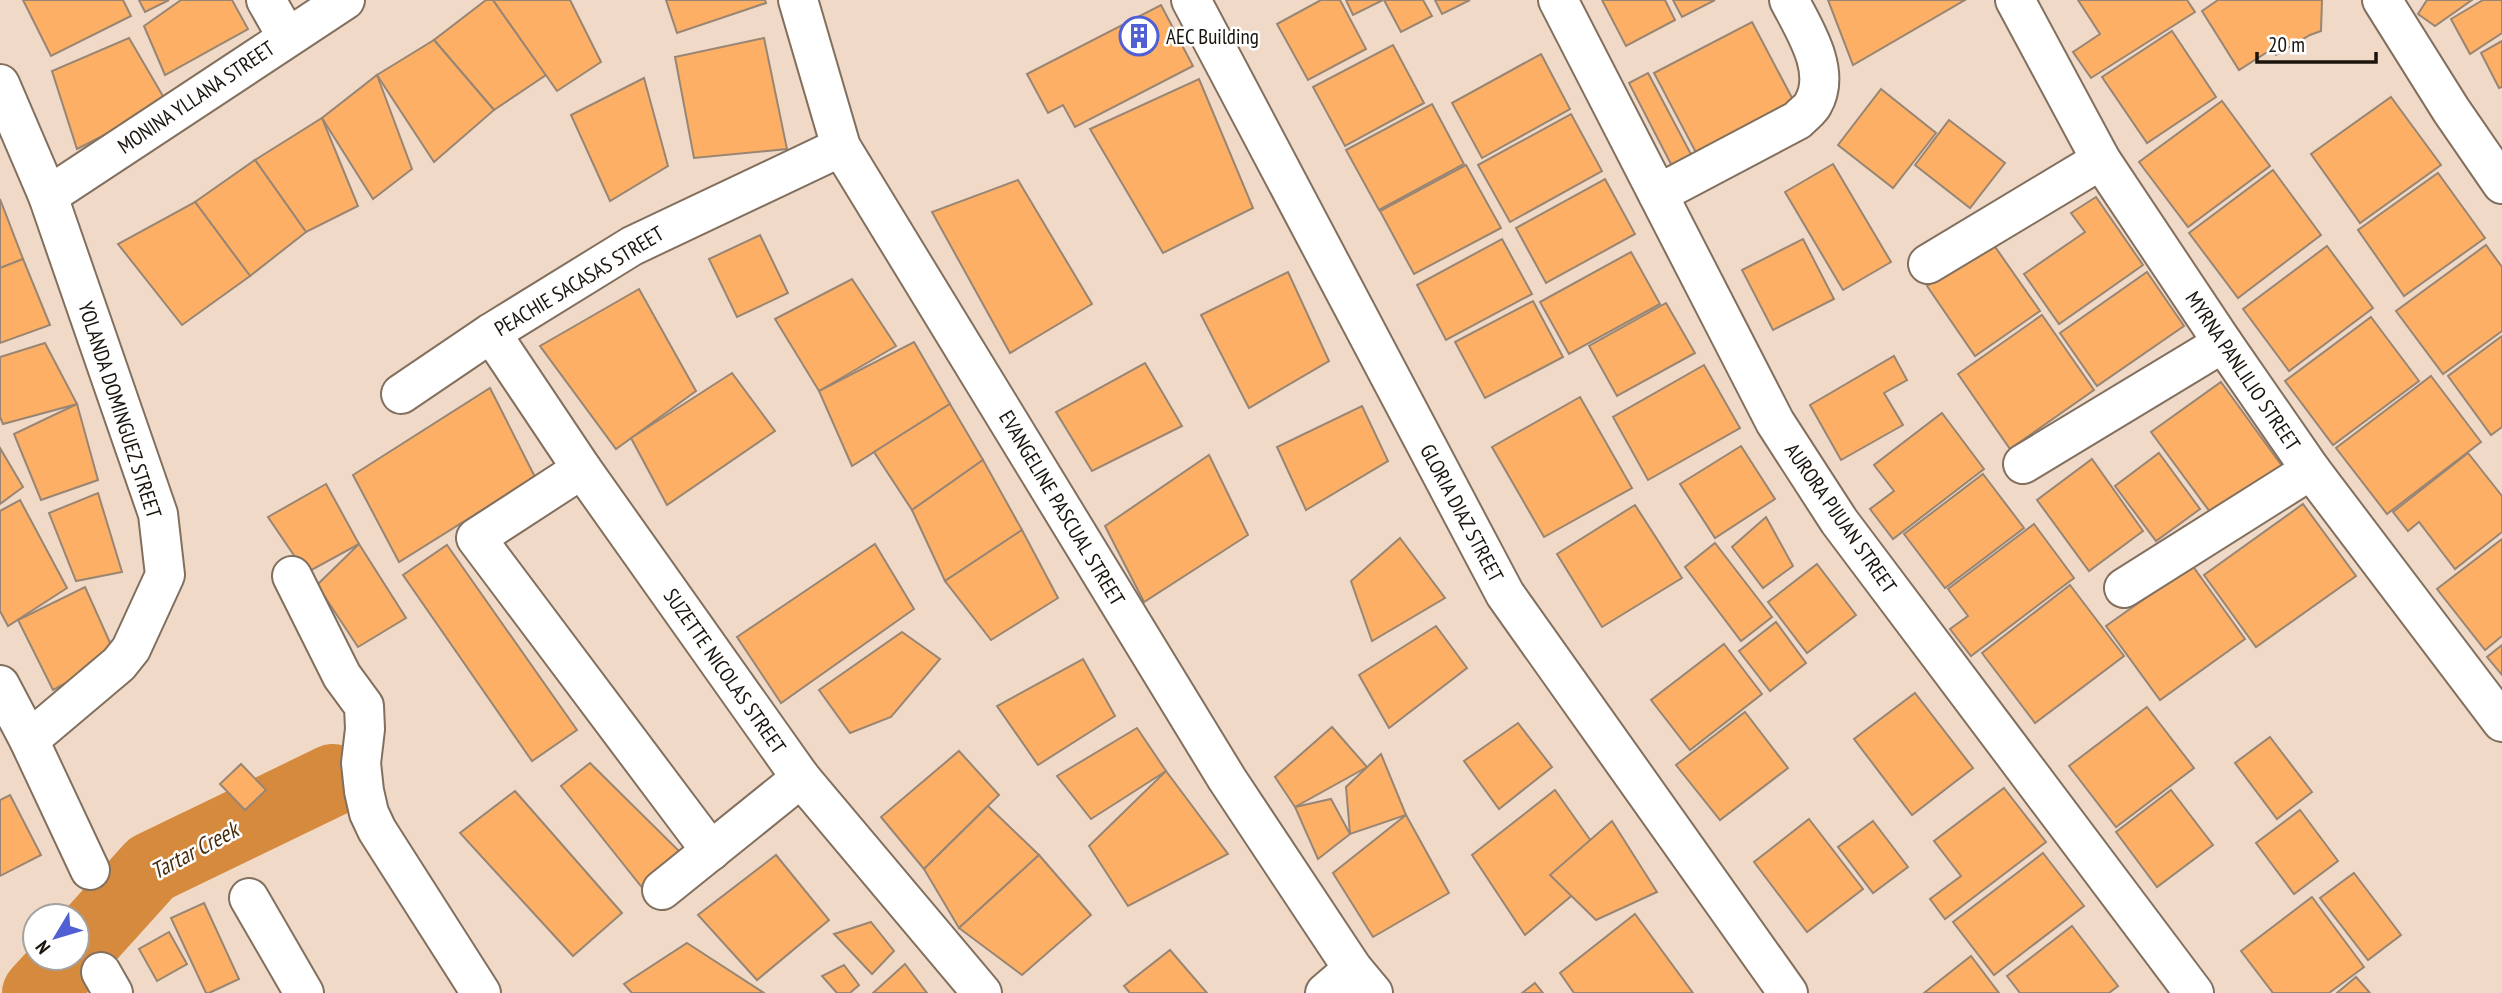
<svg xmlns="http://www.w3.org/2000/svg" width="2502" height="993" font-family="'PT Sans Narrow',sans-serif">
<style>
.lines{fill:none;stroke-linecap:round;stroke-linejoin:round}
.river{stroke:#d58a3e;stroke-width:72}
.building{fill:#fdb065;stroke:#998573;stroke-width:2}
.street-casing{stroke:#826f5e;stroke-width:42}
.secondary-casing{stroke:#826f5e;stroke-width:42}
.street{stroke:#fff;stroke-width:38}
.secondary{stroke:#fff;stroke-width:38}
.labels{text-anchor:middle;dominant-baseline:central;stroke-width:5;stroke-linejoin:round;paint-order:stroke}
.poi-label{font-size:21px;fill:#1b140d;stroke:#fff;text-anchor:start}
.street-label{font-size:21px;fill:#1b140d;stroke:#fff}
.water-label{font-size:23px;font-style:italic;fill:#4b2d0d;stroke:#fff}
</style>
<rect width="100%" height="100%" fill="#f0dac7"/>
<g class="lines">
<g class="river">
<polyline points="77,950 151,868 333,780"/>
<polyline points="38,993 70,958"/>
</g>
</g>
<g class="building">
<polygon points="23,0 123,0 131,16 51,56"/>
<polygon points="139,0 169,0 145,12"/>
<polygon points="181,0 232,0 248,29 165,75 144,26"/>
<polygon points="486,0 493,0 546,75 494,110 434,40"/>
<polygon points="493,0 570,0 601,62 557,91"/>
<polygon points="666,0 765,0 766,3 677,33"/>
<polygon points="1321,0 1340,0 1366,49 1308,80 1277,24"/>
<polygon points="1346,0 1383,0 1353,15"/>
<polygon points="1384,0 1423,0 1432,16 1401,32"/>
<polygon points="1435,0 1470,0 1442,14"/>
<polygon points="1602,0 1665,0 1675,20 1626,46"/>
<polygon points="1673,0 1715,0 1682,17"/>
<polygon points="1828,0 1965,0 1853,65"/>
<polygon points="2078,0 2187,0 2195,12 2091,78 2073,52 2100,34"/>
<polygon points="2218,0 2322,0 2321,31 2310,35 2276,55 2272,49 2239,70 2202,11"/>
<polygon points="2427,0 2472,0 2435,26 2418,14"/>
<polygon points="2483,0 2502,0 2502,33 2470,54 2451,19"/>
<polygon points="1161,5 1193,66 1075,127 1063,105 1048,113 1027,74"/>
<polygon points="1752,22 1799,111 1701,162 1654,73"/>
<polygon points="2172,31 2216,97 2147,143 2102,77"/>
<polygon points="129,38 167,103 77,149 52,71"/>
<polygon points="764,38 787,149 694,158 675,57"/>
<polygon points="434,40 494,110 434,162 377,75"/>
<polygon points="2502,41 2502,87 2499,88 2481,53"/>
<polygon points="1393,45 1424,103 1345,146 1313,87"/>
<polygon points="1541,54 1570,109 1482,158 1452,103"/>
<polygon points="1648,73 1693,158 1673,168 1629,83"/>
<polygon points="377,75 412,169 373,199 322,118"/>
<polygon points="644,78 668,166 610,201 571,115"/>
<polygon points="1199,79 1253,208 1163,253 1090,129"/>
<polygon points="1881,89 1936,133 1893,188 1838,145"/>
<polygon points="2391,97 2441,165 2360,223 2311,154"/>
<polygon points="2222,101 2270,166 2188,227 2139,162"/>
<polygon points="1432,104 1464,164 1379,210 1346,150"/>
<polygon points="1571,114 1602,171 1510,222 1478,165"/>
<polygon points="322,118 358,206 306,232 255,160"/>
<polygon points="1949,120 2005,163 1970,208 1915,165"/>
<polygon points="255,160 306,232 250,276 195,202"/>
<polygon points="1833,164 1891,262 1843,290 1785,192"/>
<polygon points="1466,165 1501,228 1414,274 1380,211"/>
<polygon points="2273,170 2321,235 2238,298 2189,233"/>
<polygon points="2438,173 2485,238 2404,296 2358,230"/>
<polygon points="1605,179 1635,234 1546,283 1516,228"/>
<polygon points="1018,180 1092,304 1010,353 932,212"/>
<polygon points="2096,197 2143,265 2059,324 2024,274 2085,232 2071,213"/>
<polygon points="0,199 23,259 0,268"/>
<polygon points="195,202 250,276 182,325 118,244"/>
<polygon points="760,235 788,293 737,317 709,259"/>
<polygon points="1502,239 1532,294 1446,340 1417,285"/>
<polygon points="1803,239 1834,299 1773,330 1742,270"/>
<polygon points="1991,241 2040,311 1975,356 1927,286"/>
<polygon points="2486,245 2502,267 2502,331 2443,374 2396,311"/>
<polygon points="2327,246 2373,308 2289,371 2243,309"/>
<polygon points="1631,252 1660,304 1569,354 1540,302"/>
<polygon points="23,259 50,325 0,343 0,268"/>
<polygon points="1288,272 1329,361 1249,408 1201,315"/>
<polygon points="2147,272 2184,326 2097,386 2060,333"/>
<polygon points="852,279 896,346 819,391 775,319"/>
<polygon points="639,289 696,391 616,449 540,346"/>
<polygon points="1533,301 1563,357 1485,398 1455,342"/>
<polygon points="1666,303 1695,353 1617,396 1589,346"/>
<polygon points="2042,315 2094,390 2010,449 1958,374"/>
<polygon points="2371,317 2419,381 2333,445 2285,381"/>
<polygon points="2502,336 2502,427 2491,435 2448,376"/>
<polygon points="914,342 950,404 852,466 819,391"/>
<polygon points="45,343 77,404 3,424 0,417 0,357"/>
<polygon points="1894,356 1907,380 1884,393 1903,425 1841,460 1810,405"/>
<polygon points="1145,363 1182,426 1092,471 1056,412"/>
<polygon points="1704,365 1740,428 1648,480 1613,417"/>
<polygon points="732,373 775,431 667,505 631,438"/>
<polygon points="2431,376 2481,442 2387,514 2336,448"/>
<polygon points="2221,382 2282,466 2213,516 2151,432"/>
<polygon points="490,388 535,477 399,562 353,475"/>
<polygon points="1580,397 1632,488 1544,537 1492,447"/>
<polygon points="77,404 98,480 41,500 14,434"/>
<polygon points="950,404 983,460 912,510 874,452"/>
<polygon points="1362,406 1388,461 1306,510 1277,447"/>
<polygon points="1942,413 1984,469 1893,539 1870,509 1894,491 1874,465"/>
<polygon points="1741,446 1775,499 1715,538 1680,484"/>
<polygon points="0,448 23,487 0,504"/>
<polygon points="2159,453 2200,509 2156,541 2115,486"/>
<polygon points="2468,453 2502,496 2502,532 2455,569 2419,522 2408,531 2393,512"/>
<polygon points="1209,455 1248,535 1144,602 1105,526"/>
<polygon points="2092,459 2143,531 2089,571 2037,500"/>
<polygon points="983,460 1022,530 945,581 912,510"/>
<polygon points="1983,474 2024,528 1945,588 1904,534"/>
<polygon points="326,484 359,544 306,573 268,517"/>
<polygon points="98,493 122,572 76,581 49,513"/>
<polygon points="20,500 67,588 8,626 0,611 0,511"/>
<polygon points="2303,504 2356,576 2256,647 2204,575"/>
<polygon points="1635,505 1682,578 1602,627 1557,554"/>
<polygon points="1766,517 1793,566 1763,588 1732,547"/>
<polygon points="2034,524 2074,578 1971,656 1950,629 1968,616 1948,589"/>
<polygon points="1022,530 1058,598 991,640 945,581"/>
<polygon points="1400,538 1445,598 1372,641 1351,581"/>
<polygon points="2502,539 2502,636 2485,650 2437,589"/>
<polygon points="1715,543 1772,617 1741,641 1685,567"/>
<polygon points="359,544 406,618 358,647 317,585"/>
<polygon points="875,544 914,609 781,703 737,637"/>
<polygon points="447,545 577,730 532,761 403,575"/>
<polygon points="1817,564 1856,615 1807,653 1768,602"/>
<polygon points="2192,565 2245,639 2160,700 2106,626"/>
<polygon points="2070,585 2124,656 2035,723 1982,653"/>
<polygon points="85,587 116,656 53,690 18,620"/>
<polygon points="1776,622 1806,663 1770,691 1739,651"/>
<polygon points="1436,626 1467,668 1389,728 1359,675"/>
<polygon points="902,632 940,659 891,717 850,733 819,690"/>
<polygon points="1724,644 1762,694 1690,750 1651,700"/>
<polygon points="2502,645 2502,675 2487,657"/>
<polygon points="1083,659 1115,716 1038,765 997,706"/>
<polygon points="1915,693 1973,768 1912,815 1854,739"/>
<polygon points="2147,707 2194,768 2116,827 2069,766"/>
<polygon points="1745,712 1788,768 1720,820 1676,765"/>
<polygon points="1518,723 1552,767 1499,809 1464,761"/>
<polygon points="1332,727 1367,767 1295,807 1275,777"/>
<polygon points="1137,728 1166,771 1091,819 1057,776"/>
<polygon points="2270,737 2312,792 2277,819 2235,763"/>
<polygon points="959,751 999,795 924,869 881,817"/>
<polygon points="1381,754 1406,815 1350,834 1346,787"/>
<polygon points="590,763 683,855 648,895 561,786"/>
<polygon points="241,764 266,790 245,810 220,784"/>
<polygon points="1166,771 1228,854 1128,906 1089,846"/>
<polygon points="2004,788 2046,842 1945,919 1930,899 1961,876 1934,841"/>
<polygon points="1555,790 1608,865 1525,935 1472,855"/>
<polygon points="2171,790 2213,845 2157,887 2116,832"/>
<polygon points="515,791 622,913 573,956 460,833"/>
<polygon points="10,795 41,855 0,876 0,800"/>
<polygon points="1331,799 1350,834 1318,859 1295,807"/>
<polygon points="988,806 1039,855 959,928 924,869"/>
<polygon points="2300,810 2338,861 2294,894 2256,843"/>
<polygon points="1406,815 1449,893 1373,937 1333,873"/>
<polygon points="1809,819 1863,889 1807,932 1754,862"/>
<polygon points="1612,821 1657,892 1596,920 1550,875"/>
<polygon points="1873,821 1908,867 1873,893 1838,847"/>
<polygon points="2043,853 2084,906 1994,975 1953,922"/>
<polygon points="776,855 829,920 757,980 698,915"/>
<polygon points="1039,855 1091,915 1022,975 959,928"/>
<polygon points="2354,873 2401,935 2368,960 2320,898"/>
<polygon points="2312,897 2364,967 2329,993 2273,993 2241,951"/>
<polygon points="204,903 239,979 209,993 206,993 171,918"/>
<polygon points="1635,914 1693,993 1574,993 1560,973"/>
<polygon points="871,922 894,951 872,974 834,934"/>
<polygon points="2072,926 2118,986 2109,993 2020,993 2007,976"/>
<polygon points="169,932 187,964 157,981 139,949"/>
<polygon points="687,943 764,993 632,993 624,984"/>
<polygon points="1170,950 1207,993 1130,993 1124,986"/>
<polygon points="1971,956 1999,993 1924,993"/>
<polygon points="905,964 927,993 873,993"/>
<polygon points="844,965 859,985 850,993 837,993 822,976"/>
<polygon points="2356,977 2370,993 2337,993"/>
<polygon points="1535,983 1543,993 1522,993"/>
</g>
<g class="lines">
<defs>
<g id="street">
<polyline points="266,0 287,37"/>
<polyline points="798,0 841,147 1227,779 1353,969 1373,993"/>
<polyline points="1558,0 1775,422 1839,521 2194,993"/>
<polyline points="2015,0 2101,160 2223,343 2311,470 2502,722"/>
<polyline points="2382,0 2451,110 2502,184"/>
<polyline points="0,84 48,196 158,514 165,575 131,649 119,664 29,740"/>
<path d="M 1658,194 L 1798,120 C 1802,115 1810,110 1813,104 C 1832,71 1804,29 1789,0"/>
<polyline points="48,196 345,0"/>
<polyline points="1928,264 2101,160"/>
<polyline points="491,333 582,469 801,778 982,993"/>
<polyline points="401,394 491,333 632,246 841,147"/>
<polyline points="2023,464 2223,343"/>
<polyline points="582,469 476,538 711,851"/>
<polyline points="292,576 342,676 364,706 365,729 361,763 364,791 369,813 377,830 481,993"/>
<polyline points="2124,588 2311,470"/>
<polyline points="0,685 29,740 90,870"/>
<polyline points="662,890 801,778"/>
<polyline points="249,898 304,993"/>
<polyline points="101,972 113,993"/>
<polyline points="1325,993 1353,969"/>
</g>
<polyline id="secondary" points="1191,0 1505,594 1788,993"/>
</defs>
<use href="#street" class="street-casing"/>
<use href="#secondary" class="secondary-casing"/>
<use href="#street" class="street"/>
<use href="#secondary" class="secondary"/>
</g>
<defs>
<symbol id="building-ring" viewBox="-11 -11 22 22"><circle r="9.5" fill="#fff" stroke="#505fd4" stroke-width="1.5"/><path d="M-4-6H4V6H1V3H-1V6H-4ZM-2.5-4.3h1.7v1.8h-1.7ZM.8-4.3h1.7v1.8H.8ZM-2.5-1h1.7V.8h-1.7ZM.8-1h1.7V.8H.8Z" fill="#505fd4"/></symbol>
</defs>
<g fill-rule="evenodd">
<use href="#building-ring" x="1117" y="14" width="44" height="44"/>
</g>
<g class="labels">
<g class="poi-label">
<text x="1166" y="36">AEC Building</text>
</g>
<g class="street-label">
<text transform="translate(196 97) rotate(-34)">MONINA YLLANA STREET</text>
<text transform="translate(579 281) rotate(-31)">PEACHIE SACASAS STREET</text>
<text transform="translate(2243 371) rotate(56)">MYRNA PANLILIO STREET</text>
<text transform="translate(120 410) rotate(72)">YOLANDA DOMINGUEZ STREET</text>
<text transform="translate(1062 508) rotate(59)">EVANGELINE PASCUAL STREET</text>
<text transform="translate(1462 513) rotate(62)">GLORIA DIAZ STREET</text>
<text transform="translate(1841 518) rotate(55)">AURORA PIJUAN STREET</text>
<text transform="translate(725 671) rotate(55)">SUZETTE NICOLAS STREET</text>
</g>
<g class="water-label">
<text transform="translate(194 850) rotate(-28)">Tartar Creek</text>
</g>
</g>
<g transform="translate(56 937) rotate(232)"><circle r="33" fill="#ffffff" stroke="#a4a19e" stroke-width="2"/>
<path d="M0-5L12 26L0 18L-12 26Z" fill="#505fd4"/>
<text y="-10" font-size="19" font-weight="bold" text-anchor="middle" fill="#1b140d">N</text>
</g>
<path d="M2257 52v10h119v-10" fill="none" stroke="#1b140d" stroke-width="3.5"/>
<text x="2268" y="52" font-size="21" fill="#1b140d" stroke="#ffffff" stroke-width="5" paint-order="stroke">20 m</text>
</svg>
